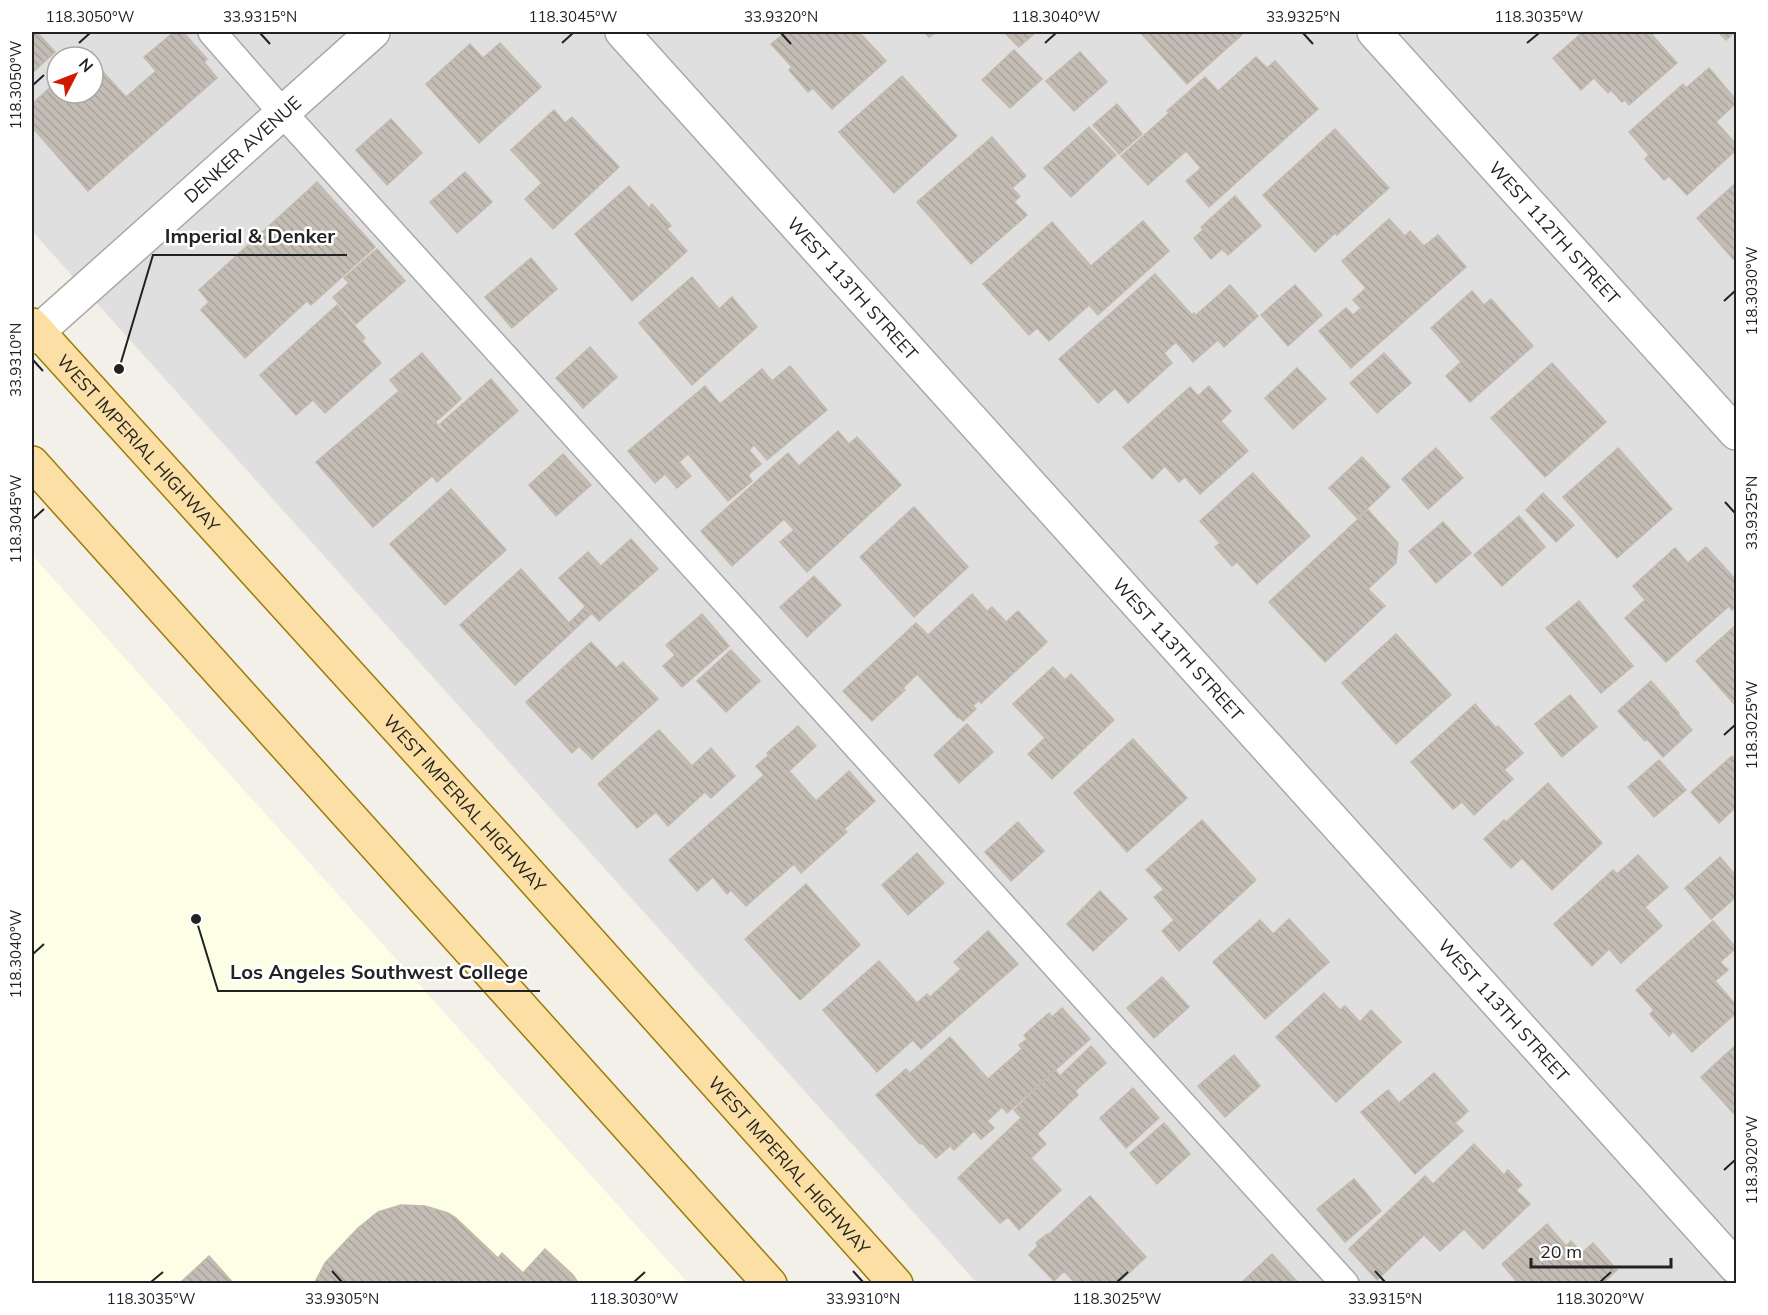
<svg xmlns="http://www.w3.org/2000/svg" width="1768" height="1315" font-family="Mulish,sans-serif">
<style>
.residential{fill:#e0dfdf;fill-rule:evenodd}
.education{fill:#fcffe5}
.building{fill:url(#building-back-hatch);stroke:#c4b9ab;stroke-width:1.5}
.lines{fill:none;stroke-linecap:round;stroke-linejoin:round}
.lane-casing{stroke:#a9a9a9;stroke-width:30}
.street-casing{stroke:#a9a9a9;stroke-width:36}
.primary-casing{stroke:#9d7b03;stroke-width:36}
.lane{stroke:#fff;stroke-width:27}
.street{stroke:#fff;stroke-width:33}
.primary{stroke:#fbdfa5;stroke-width:33}
.ticks{fill:none;stroke:#222;stroke-width:2}
.labels{text-anchor:middle;dominant-baseline:central;stroke-width:5;stroke-linejoin:round;paint-order:stroke}
.street-label{font-size:18px;fill:#222;stroke:#fff}
.leader{fill:none;stroke:#222;stroke-width:2}
.callout-dot{fill:#222;stroke:#fff;stroke-width:2}
.callout-label{font-size:20px;text-anchor:middle;font-weight:bold;fill:#222;stroke:#fff;stroke-width:5;stroke-linejoin:round;paint-order:stroke}
.neatline{fill:none;stroke:#222;stroke-width:2}
.ticks-label{font-size:15px;text-anchor:middle;fill:#222}
</style>
<defs>
<pattern id="building-back-hatch" width="6" height="6" patternUnits="userSpaceOnUse" patternTransform="scale(1.5)"><rect width="6" height="6" fill="#c3bdb5"/><path d="M-1 5l2 2M0 0l6 6M5-1l2 2" fill="none" stroke="#a7a29b"/></pattern>
</defs>
<rect width="100%" height="100%" fill="#f2f0e9"/>
<path class="residential" d="M 32,32 L 1736,32 L 1736,1283 L 977,1283 L 32,231 ZM 57,57 L 93,57 L 93,93 L 57,93 Z"/>
<polygon class="education" points="32,555 688,1283 32,1283"/>
<g class="building">
<polygon points="32,32 37,32 55,52 32,73"/>
<polygon points="174,32 183,32 207,59 204,62 217,78 88,191 32,127 32,104 57,81 57,93 93,93 93,61 126,97 156,71 144,57"/>
<polygon points="786,32 859,32 886,61 832,109 813,88 808,92 789,70 792,67 771,44"/>
<polygon points="924,32 936,32 929,37"/>
<polygon points="1004,32 1036,32 1019,47"/>
<polygon points="1140,32 1245,32 1187,84"/>
<polygon points="1583,32 1656,32 1652,35 1677,63 1629,105 1625,100 1622,102 1611,90 1608,93 1594,78 1581,90 1553,58"/>
<polygon points="1718,32 1735,32 1726,40"/>
<polygon points="500,43 541,87 479,143 426,84 470,44 483,58"/>
<polygon points="1014,50 1042,79 1010,108 982,80"/>
<polygon points="1080,52 1107,82 1074,111 1046,81"/>
<polygon points="1256,57 1267,68 1275,61 1318,109 1209,207 1186,181 1201,168 1186,151 1148,185 1121,156 1169,113 1167,111 1205,77 1218,91"/>
<polygon points="1709,68 1736,100 1736,103 1716,122 1736,144 1736,150 1687,195 1669,176 1664,180 1645,159 1649,155 1629,132 1683,84 1686,88"/>
<polygon points="902,76 957,136 894,193 839,132"/>
<polygon points="1117,104 1142,134 1119,154 1093,125"/>
<polygon points="554,110 565,123 572,117 619,167 553,229 525,199 542,183 511,150"/>
<polygon points="391,119 422,153 387,185 356,150"/>
<polygon points="1089,127 1116,155 1071,197 1044,168"/>
<polygon points="1335,129 1389,188 1337,235 1335,233 1315,252 1263,195"/>
<polygon points="992,137 1026,176 1012,188 1020,196 1014,202 1027,215 971,264 917,202"/>
<polygon points="465,172 492,202 457,233 430,202"/>
<polygon points="317,182 375,247 311,305 307,301 245,358 201,310 209,302 199,290"/>
<polygon points="1736,183 1736,262 1697,218"/>
<polygon points="629,186 649,208 652,204 671,226 667,229 687,251 632,301 575,234"/>
<polygon points="1235,196 1261,226 1228,255 1222,249 1211,259 1194,238 1203,230 1201,227"/>
<polygon points="1389,219 1405,236 1410,231 1424,246 1438,235 1466,267 1351,368 1319,331 1346,308 1353,315 1361,308 1353,300 1366,288 1342,261"/>
<polygon points="1143,221 1169,251 1098,315 1089,305 1049,341 1037,328 1029,335 983,284 1052,222 1091,266"/>
<polygon points="377,249 405,281 356,324 333,297 349,283 344,278"/>
<polygon points="531,258 557,289 512,328 485,297"/>
<polygon points="1155,274 1192,315 1194,313 1196,315 1230,285 1258,316 1224,347 1218,340 1193,362 1176,342 1164,353 1172,363 1128,403 1115,388 1098,403 1059,359"/>
<polygon points="692,277 719,309 732,297 757,327 692,385 639,323"/>
<polygon points="1295,285 1322,315 1288,346 1261,315"/>
<polygon points="1472,291 1484,305 1491,299 1533,346 1470,402 1446,376 1461,362 1431,328"/>
<polygon points="337,305 365,338 362,341 381,363 325,413 313,400 296,415 260,375"/>
<polygon points="590,347 617,377 583,408 556,378"/>
<polygon points="422,353 461,399 430,427 390,380"/>
<polygon points="1384,353 1411,383 1377,413 1350,383"/>
<polygon points="1552,363 1606,422 1545,477 1491,418"/>
<polygon points="790,366 827,410 767,460 754,445 749,450 761,464 748,475 752,481 728,501 688,454 679,462 691,476 677,488 665,474 655,483 628,451 705,386 720,404 762,369 772,381"/>
<polygon points="1297,368 1326,399 1293,429 1265,398"/>
<polygon points="491,379 518,411 437,482 432,476 373,527 316,462 399,391 430,427 435,422 446,434 447,432 440,424"/>
<polygon points="1209,386 1231,411 1221,421 1248,451 1200,494 1185,477 1179,482 1165,466 1152,479 1123,447 1190,387 1198,396"/>
<polygon points="838,431 849,444 857,437 901,485 807,572 780,542 794,530 784,519 732,566 701,531 788,453 799,466"/>
<polygon points="1436,448 1463,478 1428,509 1402,479"/>
<polygon points="1618,448 1672,509 1617,558 1563,497"/>
<polygon points="563,454 591,485 556,516 529,485"/>
<polygon points="1362,457 1390,487 1357,518 1329,488"/>
<polygon points="1253,473 1310,536 1257,584 1237,562 1232,566 1215,547 1220,543 1200,521"/>
<polygon points="451,489 506,550 445,605 390,544"/>
<polygon points="1543,493 1574,525 1556,542 1526,510"/>
<polygon points="914,507 968,567 914,617 860,557"/>
<polygon points="1368,510 1398,543 1396,563 1368,589 1385,606 1325,662 1269,602"/>
<polygon points="1519,516 1545,547 1502,586 1474,555"/>
<polygon points="1443,522 1471,553 1436,583 1409,551"/>
<polygon points="631,539 658,569 599,621 559,578 588,552 601,566"/>
<polygon points="1706,547 1736,580 1736,606 1732,610 1729,606 1666,662 1625,618 1645,600 1633,586 1675,548 1688,563"/>
<polygon points="521,569 569,623 585,607 592,613 515,685 460,625"/>
<polygon points="814,576 841,605 807,637 780,607"/>
<polygon points="972,594 987,611 992,607 1006,622 1018,611 1047,642 981,703 979,700 973,706 976,709 963,721 959,717 958,718 917,674 903,688 905,690 872,721 843,691 916,623 928,635"/>
<polygon points="1579,601 1633,666 1601,693 1546,628"/>
<polygon points="702,614 729,646 682,687 663,666 675,655 666,645"/>
<polygon points="1736,625 1736,706 1696,661"/>
<polygon points="1396,634 1451,695 1396,744 1342,683"/>
<polygon points="591,642 616,668 623,662 658,699 592,759 579,746 572,753 526,702"/>
<polygon points="731,650 760,681 726,712 697,681"/>
<polygon points="1053,667 1065,680 1071,674 1114,720 1052,779 1028,754 1045,738 1013,704"/>
<polygon points="1651,681 1679,713 1678,714 1692,730 1663,757 1647,739 1645,741 1618,711"/>
<polygon points="1570,695 1597,727 1562,757 1535,724"/>
<polygon points="1475,704 1496,728 1498,726 1523,753 1504,770 1513,779 1474,815 1462,802 1453,809 1411,762"/>
<polygon points="967,724 993,752 959,783 934,755"/>
<polygon points="798,726 816,746 789,771 816,801 849,771 875,801 844,829 847,832 801,873 794,864 746,906 731,890 727,894 713,877 697,891 669,860 764,775 756,766 769,755 767,753"/>
<polygon points="659,730 692,766 711,748 735,776 711,798 705,792 668,826 656,812 637,828 598,784"/>
<polygon points="1133,739 1187,798 1127,852 1074,793"/>
<polygon points="1732,756 1736,761 1736,807 1719,823 1691,792"/>
<polygon points="1659,760 1686,790 1654,817 1628,787"/>
<polygon points="1548,783 1602,843 1552,890 1522,858 1511,868 1484,839 1504,820 1506,822"/>
<polygon points="1202,820 1256,880 1179,951 1162,931 1174,920 1154,897 1164,889 1146,870"/>
<polygon points="1018,822 1044,851 1011,881 985,852"/>
<polygon points="917,853 944,883 908,915 882,885"/>
<polygon points="1638,855 1668,887 1645,907 1662,926 1621,963 1609,949 1592,966 1554,924 1613,870 1617,874"/>
<polygon points="1720,857 1736,876 1736,897 1711,919 1685,888"/>
<polygon points="806,884 860,945 800,1000 745,939"/>
<polygon points="1100,891 1127,919 1093,951 1067,924"/>
<polygon points="1289,919 1329,962 1265,1019 1213,962 1260,920 1273,934"/>
<polygon points="1713,921 1736,948 1720,962 1728,970 1715,981 1736,1005 1736,1013 1692,1052 1673,1031 1669,1036 1650,1014 1654,1010 1636,990"/>
<polygon points="988,931 1018,964 921,1049 913,1040 877,1072 823,1010 879,961 917,1003 927,994 930,997 961,969 954,962"/>
<polygon points="1162,977 1189,1007 1154,1038 1127,1008"/>
<polygon points="1324,993 1340,1010 1345,1006 1360,1022 1371,1010 1401,1042 1336,1102 1276,1037"/>
<polygon points="1062,1008 1090,1039 1007,1113 1002,1107 987,1121 994,1128 981,1139 974,1131 954,1150 950,1146 936,1158 922,1143 920,1144 876,1095 906,1069 910,1073 950,1037 988,1079 1022,1049 1019,1045 1027,1039 1024,1035 1049,1013 1052,1017"/>
<polygon points="1736,1045 1736,1116 1701,1077"/>
<polygon points="1091,1046 1106,1063 1075,1091 1078,1095 1037,1134 1014,1110 1055,1070 1060,1076"/>
<polygon points="1234,1055 1260,1086 1225,1117 1198,1086"/>
<polygon points="1434,1073 1468,1111 1455,1123 1463,1131 1415,1174 1361,1112 1388,1090 1399,1103"/>
<polygon points="1133,1088 1159,1118 1126,1148 1100,1118"/>
<polygon points="1022,1117 1046,1144 1031,1158 1061,1190 1019,1230 1008,1217 1000,1223 958,1178"/>
<polygon points="1164,1123 1190,1154 1157,1184 1130,1153"/>
<polygon points="1474,1144 1504,1175 1508,1170 1522,1185 1516,1190 1530,1204 1483,1249 1464,1229 1440,1251 1424,1235 1377,1280 1349,1249 1425,1176 1433,1184"/>
<polygon points="1354,1179 1381,1211 1345,1242 1317,1209"/>
<polygon points="1090,1196 1146,1257 1117,1284 1076,1284 1064,1271 1054,1281 1029,1255 1038,1246 1036,1243 1047,1234 1048,1235"/>
<polygon points="401,1205 425,1206 448,1213 456,1218 498,1258 502,1253 523,1273 545,1249 573,1275 579,1284 314,1284 325,1263 358,1228 378,1212"/>
<polygon points="1547,1224 1566,1246 1571,1241 1582,1253 1593,1243 1617,1270 1602,1284 1519,1284 1502,1264"/>
<polygon points="1272,1254 1299,1284 1240,1284"/>
<polygon points="209,1256 234,1284 179,1284"/>
</g>
<g class="lines">
<defs>
<polyline id="lane" points="212,32 282,112 1345,1284"/>
<g id="street">
<path id="s1" d="M 622,32 L 1736,1267"/>
<path id="s2" d="M 1374,32 L 1736,433"/>
<path id="s3" d="M 32,337 L 373,32"/>
</g>
<g id="primary">
<path id="s4" d="M 32,325 L 488,828 L 896,1284"/>
<polyline points="32,463 770,1284"/>
</g>
</defs>
<use href="#lane" class="lane-casing"/>
<use href="#street" class="street-casing"/>
<use href="#primary" class="primary-casing"/>
<use href="#lane" class="lane"/>
<use href="#street" class="street"/>
<use href="#primary" class="primary"/>
</g>
<path class="ticks" d="M 260,33 L 270,44M 781,33 L 791,44M 1303,33 L 1313,44M 79,43 L 90,33M 562,43 L 573,33M 1045,43 L 1056,33M 1527,43 L 1539,33M 33,85 L 44,75M 1724,301 L 1735,291M 33,360 L 43,371M 1725,502 L 1735,513M 33,519 L 44,509M 1724,735 L 1735,725M 33,954 L 44,944M 1724,1170 L 1735,1160M 332,1271 L 342,1282M 853,1271 L 863,1282M 1375,1271 L 1385,1282M 151,1282 L 163,1272M 634,1282 L 645,1272M 1117,1282 L 1128,1272M 1600,1282 L 1611,1272"/>
<g class="labels">
<g class="street-label">
<text stroke="none"><textPath href="#s3" startOffset="282">DENKER AVENUE</textPath></text>
<text stroke="none"><textPath href="#s2" startOffset="270">WEST 112TH STREET</textPath></text>
<text stroke="none"><textPath href="#s1" startOffset="345">WEST 113TH STREET</textPath></text>
<text stroke="none"><textPath href="#s4" startOffset="159">WEST IMPERIAL HIGHWAY</textPath></text>
<text stroke="none"><textPath href="#s1" startOffset="831">WEST 113TH STREET</textPath></text>
<text stroke="none"><textPath href="#s4" startOffset="645">WEST IMPERIAL HIGHWAY</textPath></text>
<text stroke="none"><textPath href="#s1" startOffset="1317">WEST 113TH STREET</textPath></text>
<text stroke="none"><textPath href="#s4" startOffset="1131">WEST IMPERIAL HIGHWAY</textPath></text>
</g>
</g>
<path class="leader" d="M119 369L153 255H347M196 919L218 991H540"/>
<g class="callout-dot">
<circle cx="119" cy="369" r="6"/>
<circle cx="196" cy="919" r="6"/>
</g>
<g class="callout-label">
<text x="250" y="243">Imperial &amp; Denker</text>
<text x="379" y="979">Los Angeles Southwest College</text>
</g>
<rect width="1768" height="1315" fill="none" stroke="#ffffff" stroke-width="66"/>
<g transform="translate(75 75) rotate(48)"><circle r="28" fill="#ffffff" stroke="#a7a7a7" stroke-width="1.5"/>
<path d="M0-4.5L10 22L0 15L-10 22Z" fill="#d01a03"/>
<text y="-9" font-size="16" font-weight="bold" text-anchor="middle" fill="#222222">N</text>
</g>
<path d="M1531 1258v9h140v-9" fill="none" stroke="#222222" stroke-width="3"/>
<text x="1540" y="1258" font-size="18" fill="#222222" stroke="#ffffff" stroke-width="4.5" paint-order="stroke">20 m</text>
<rect x="33" y="33" width="1702" height="1249" class="neatline"/>
<g class="ticks-label">
<text x="90" y="22">118.3050°W</text>
<text x="260" y="22">33.9315°N</text>
<text x="573" y="22">118.3045°W</text>
<text x="781" y="22">33.9320°N</text>
<text x="1056" y="22">118.3040°W</text>
<text x="1303" y="22">33.9325°N</text>
<text x="1539" y="22">118.3035°W</text>
<text transform="translate(16 85) rotate(-90)" y="5">118.3050°W</text>
<text transform="translate(1752 291) rotate(-90)" y="5">118.3030°W</text>
<text transform="translate(16 360) rotate(-90)" y="5">33.9310°N</text>
<text transform="translate(1752 513) rotate(-90)" y="5">33.9325°N</text>
<text transform="translate(16 519) rotate(-90)" y="5">118.3045°W</text>
<text transform="translate(1752 725) rotate(-90)" y="5">118.3025°W</text>
<text transform="translate(16 954) rotate(-90)" y="5">118.3040°W</text>
<text transform="translate(1752 1160) rotate(-90)" y="5">118.3020°W</text>
<text x="151" y="1304">118.3035°W</text>
<text x="342" y="1304">33.9305°N</text>
<text x="634" y="1304">118.3030°W</text>
<text x="863" y="1304">33.9310°N</text>
<text x="1117" y="1304">118.3025°W</text>
<text x="1385" y="1304">33.9315°N</text>
<text x="1600" y="1304">118.3020°W</text>
</g>
</svg>
